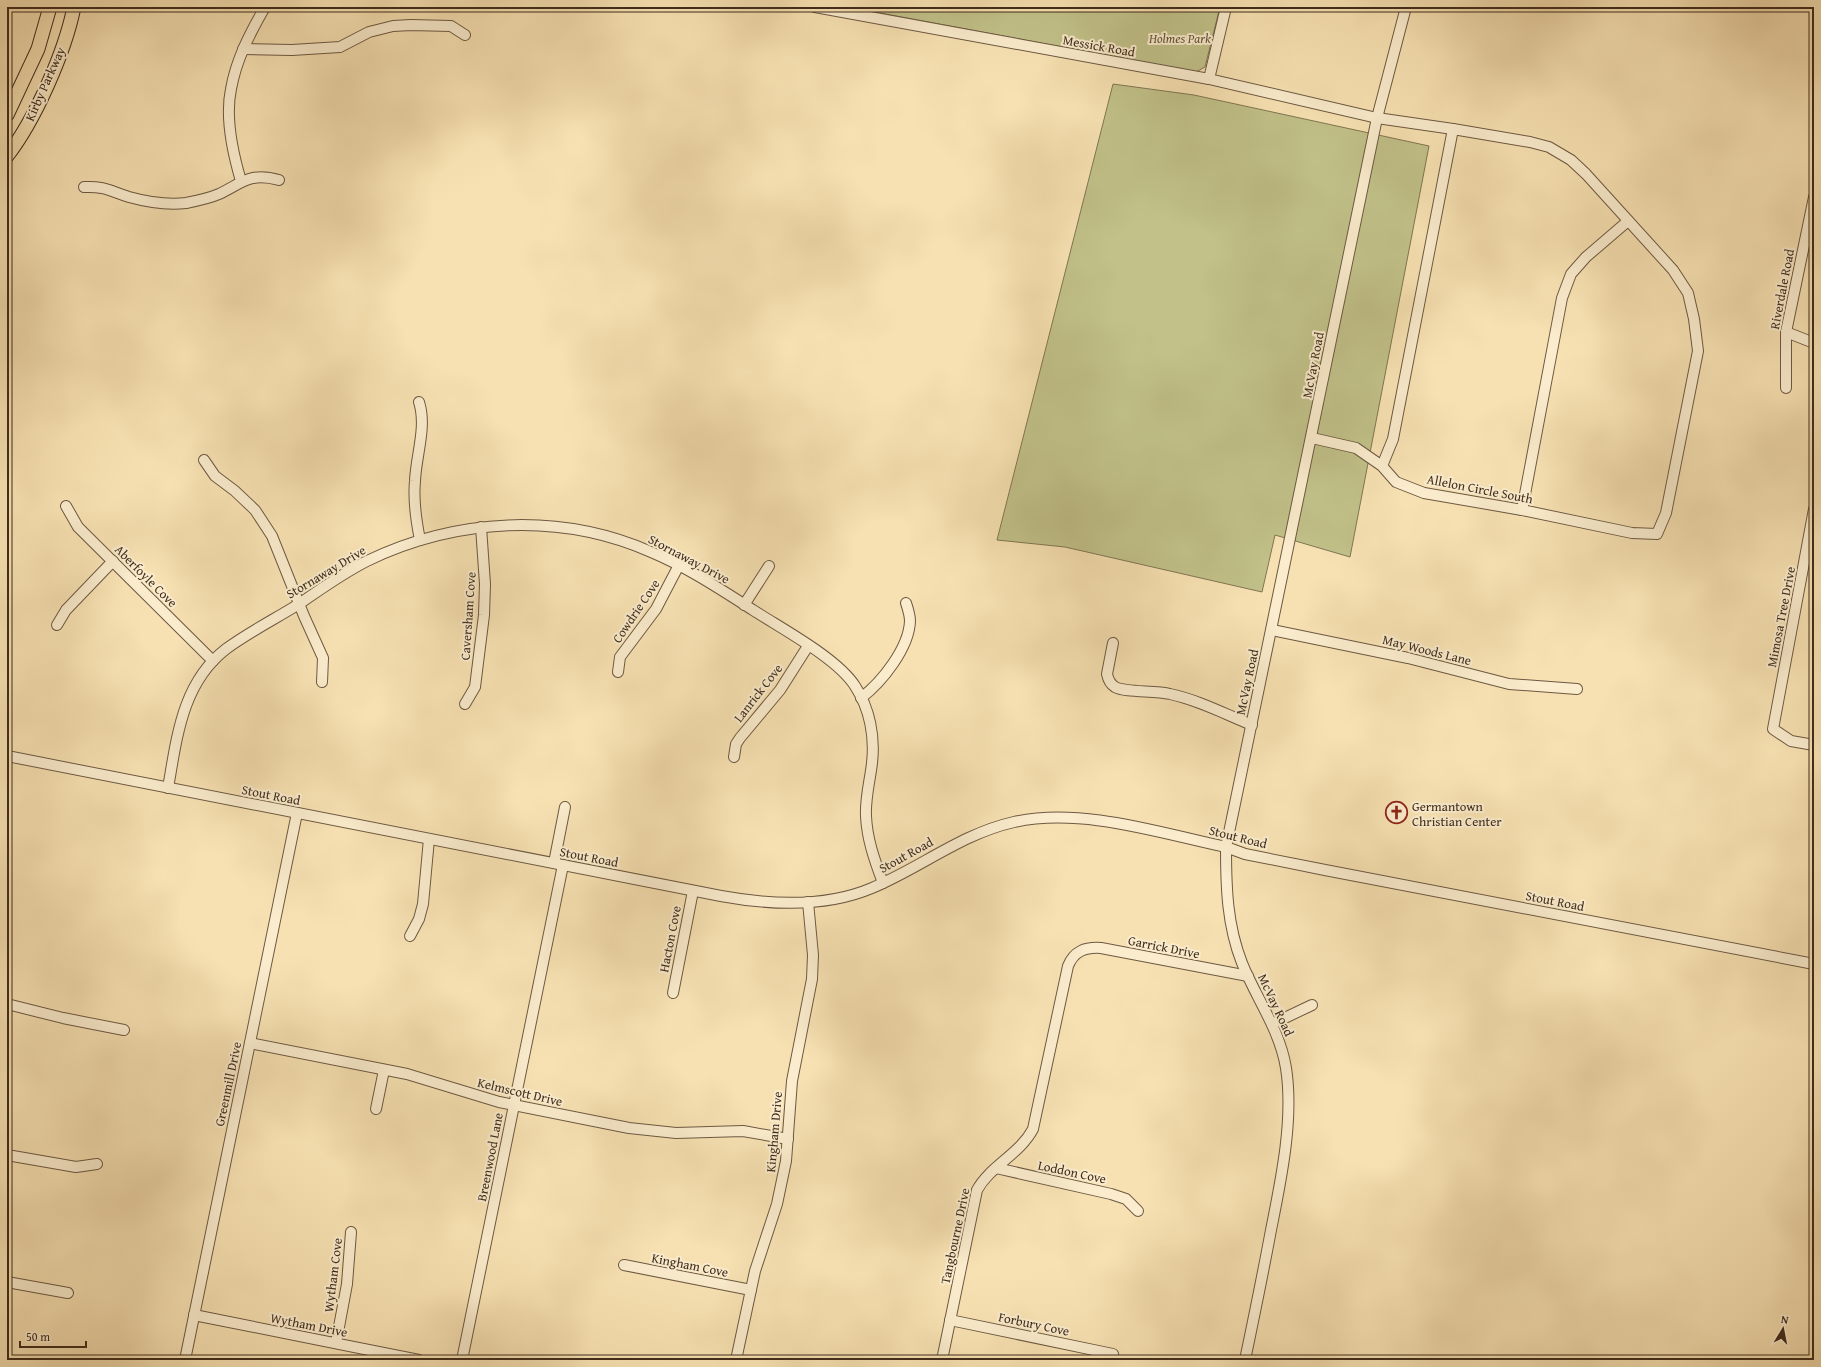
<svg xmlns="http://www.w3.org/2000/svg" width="1821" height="1367" font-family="'Gentium Book Plus',serif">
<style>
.green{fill:#c1c189;stroke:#807652}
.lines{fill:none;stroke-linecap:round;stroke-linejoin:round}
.minor-casing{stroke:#6d5942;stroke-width:12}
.major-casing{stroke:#3f2c1c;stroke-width:15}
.minor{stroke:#faeccd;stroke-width:10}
.major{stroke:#f7e1b2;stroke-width:13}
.labels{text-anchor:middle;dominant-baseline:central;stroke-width:4;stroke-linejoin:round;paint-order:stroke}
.park-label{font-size:13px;font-style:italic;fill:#605137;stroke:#faeccd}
.street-label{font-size:13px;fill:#3f2c1c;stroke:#faeccd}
.poi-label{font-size:13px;fill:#3f2c1c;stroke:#faeccd;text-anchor:start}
</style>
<rect width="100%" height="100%" fill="#f7e1b2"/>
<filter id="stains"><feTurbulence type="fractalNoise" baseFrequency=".005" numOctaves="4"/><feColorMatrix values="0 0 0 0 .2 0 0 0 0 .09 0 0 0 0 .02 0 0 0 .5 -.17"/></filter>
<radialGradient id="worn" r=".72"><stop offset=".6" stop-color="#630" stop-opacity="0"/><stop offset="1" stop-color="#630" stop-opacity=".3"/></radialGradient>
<g class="green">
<polygon points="848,7 1220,7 1205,67 1196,72"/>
<polygon points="1113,84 1194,95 1429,146 1350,557 1275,535 1262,592 1065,547 997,540"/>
</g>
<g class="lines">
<defs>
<g id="minor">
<polyline points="815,7 1209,79 1377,118 1453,129"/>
<polyline points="243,49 292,50 340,47 369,32 393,26 411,25 451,26 465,35"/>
<polyline points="1209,79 1226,7"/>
<path d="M 241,181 C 233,154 225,117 231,89 C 236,60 250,33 265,7"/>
<path d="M 84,187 C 105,186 110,191 129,197 C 147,202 167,205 186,203 C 196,201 210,198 219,194 C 242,183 250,172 279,180"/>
<polyline points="1786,332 1814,343"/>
<polyline points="1786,388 1786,332 1814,197"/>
<path d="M 419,402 C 427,427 416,455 415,481 C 413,501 416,520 420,540"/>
<polyline points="1312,438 1356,448 1382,466 1396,482 1424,493 1522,510 1632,533 1657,534 1666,513 1698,351 1694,319 1688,293 1673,270 1586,174 1571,160 1549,147 1530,142 1453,129 1393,439 1382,466"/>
<polyline points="204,460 215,476 235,491 255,510 272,536 304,616 323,658 322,682"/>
<polyline points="66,506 78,527 213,661"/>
<polyline points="1814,509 1773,729 1791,741 1814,745"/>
<polyline points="1522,510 1562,298 1571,274 1586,257 1628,221"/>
<polyline points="744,605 769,566"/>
<polyline points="57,625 66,610 113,561"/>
<polyline points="1272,630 1408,658 1509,684 1577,689"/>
<path d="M 1113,643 L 1107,674 C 1108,679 1110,684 1115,687 C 1126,693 1155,690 1170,694 C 1198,700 1225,714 1252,725"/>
<polyline points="618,672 620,657 656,609 679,565"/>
<path d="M 861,698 C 882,682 909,648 910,621 C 910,615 908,609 906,603"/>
<polyline points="465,704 475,687 484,615 485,584 481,527"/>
<path d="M 7,756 L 721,896 C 770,905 825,908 872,888 C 922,867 961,834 1014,822 C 1081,807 1160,833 1226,847 L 1245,854 L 1325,870 L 1814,964"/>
<polyline points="734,757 736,744 740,738 780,690 808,646"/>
<path d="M 168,788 C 177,737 182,683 226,649 C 249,632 275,619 299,604 C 321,589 343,573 367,561 C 456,518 560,512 651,552 C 687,567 720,589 753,610 C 782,629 837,658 855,686 C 870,709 875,737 872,763 C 870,781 865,798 866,816 C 867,840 875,861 883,883"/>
<polyline points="554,863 565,807"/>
<polyline points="410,936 419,919 423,904 429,839"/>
<polyline points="673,993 693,891"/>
<polyline points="7,1004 63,1018 124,1030"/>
<polyline points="1272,1024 1312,1005"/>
<polyline points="250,1043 407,1074 499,1102 629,1128 676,1133 743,1131 788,1139"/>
<polyline points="376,1109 384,1070"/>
<polyline points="7,1155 76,1167 97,1164"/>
<polyline points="996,1168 1111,1194 1126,1199 1138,1211"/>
<polyline points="624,1265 751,1290"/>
<polyline points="7,1282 68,1293"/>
<polyline points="194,1315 419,1360"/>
<polyline points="950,1320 1113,1354"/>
<polyline points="336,1343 347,1284 351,1232"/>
<polyline points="185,1360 297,813"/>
<polyline points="462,1360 563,865"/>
<polyline points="736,1360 755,1271 777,1204 786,1161 792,1081 812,979 813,955 808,902"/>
<path d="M 942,1360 L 977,1190 C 990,1166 1020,1154 1033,1129 L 1068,966 C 1074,951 1085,947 1101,948 L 1248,976"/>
<path d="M 1245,1360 C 1254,1317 1263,1273 1271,1230 C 1281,1180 1294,1119 1286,1068 C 1280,1030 1256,998 1242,963 C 1227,925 1226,887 1226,847 L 1377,118 L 1406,7"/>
</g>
<g id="major">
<polyline points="7,115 38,49 50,7"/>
<path d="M 7,156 C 35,120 65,52 74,7"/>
</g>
</defs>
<use href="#minor" class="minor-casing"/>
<use href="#major" class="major-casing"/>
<use href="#minor" class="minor"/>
<use href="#major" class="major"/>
</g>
<defs>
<symbol id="church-ring" viewBox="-11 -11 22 22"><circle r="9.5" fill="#faeccd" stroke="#8f2418" stroke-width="1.5"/><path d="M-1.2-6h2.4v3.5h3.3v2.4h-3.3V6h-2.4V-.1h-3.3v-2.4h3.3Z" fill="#8f2418"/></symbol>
</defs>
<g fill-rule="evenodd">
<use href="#church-ring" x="1384" y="800" width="25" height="25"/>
</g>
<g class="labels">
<g class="park-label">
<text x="1180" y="38">Holmes Park</text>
</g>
<g class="street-label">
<text transform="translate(1099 46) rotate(10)">Messick Road</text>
<text transform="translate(45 84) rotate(-66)">Kirby Parkway</text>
<text transform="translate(1782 289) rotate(-79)">Riverdale Road</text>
<text transform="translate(1313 365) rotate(-79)">McVay Road</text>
<text transform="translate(1480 489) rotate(11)">Allelon Circle South</text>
<text transform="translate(689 559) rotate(28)">Stornaway Drive</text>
<text transform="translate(326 572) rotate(-31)">Stornaway Drive</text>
<text transform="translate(146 576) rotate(45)">Aberfoyle Cove</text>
<text transform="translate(636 611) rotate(-56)">Cowdrie Cove</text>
<text transform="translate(468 616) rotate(-86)">Caversham Cove</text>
<text transform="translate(1781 617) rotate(-79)">Mimosa Tree Drive</text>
<text transform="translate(1427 650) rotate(14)">May Woods Lane</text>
<text transform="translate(1247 682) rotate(-78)">McVay Road</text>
<text transform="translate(758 693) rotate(-52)">Lanrick Cove</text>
<text transform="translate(271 795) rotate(11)">Stout Road</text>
<text transform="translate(1238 837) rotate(14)">Stout Road</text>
<text transform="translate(906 855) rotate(-29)">Stout Road</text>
<text transform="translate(589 857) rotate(11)">Stout Road</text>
<text transform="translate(1555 901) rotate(11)">Stout Road</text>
<text transform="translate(670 939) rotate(-79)">Hacton Cove</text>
<text transform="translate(1164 947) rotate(11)">Garrick Drive</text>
<text transform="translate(1276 1005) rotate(65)">McVay Road</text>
<text transform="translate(228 1084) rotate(-78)">Greenmill Drive</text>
<text transform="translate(520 1092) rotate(13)">Kelmscott Drive</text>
<text transform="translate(774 1132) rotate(-85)">Kingham Drive</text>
<text transform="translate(490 1157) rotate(-79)">Breenwood Lane</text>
<text transform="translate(1072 1172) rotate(12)">Loddon Cove</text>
<text transform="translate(955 1236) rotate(-78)">Tangbourne Drive</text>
<text transform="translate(690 1265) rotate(11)">Kingham Cove</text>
<text transform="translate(333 1275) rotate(-83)">Wytham Cove</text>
<text transform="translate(1034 1324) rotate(12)">Forbury Cove</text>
<text transform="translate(309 1325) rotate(11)">Wytham Drive</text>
</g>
<g class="poi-label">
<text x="1412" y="806">Germantown<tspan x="1412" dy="15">Christian Center</tspan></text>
</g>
</g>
<rect width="1821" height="1367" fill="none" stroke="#f7e1b2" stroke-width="24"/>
<rect x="8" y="8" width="1805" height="1351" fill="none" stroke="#3f2c1c" stroke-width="2"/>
<rect x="12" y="12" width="1797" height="1343" fill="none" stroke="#3f2c1c"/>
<g transform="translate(1783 1329) rotate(10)" stroke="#faeccd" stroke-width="3" paint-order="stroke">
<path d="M0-3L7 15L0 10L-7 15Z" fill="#3f2c1c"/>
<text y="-6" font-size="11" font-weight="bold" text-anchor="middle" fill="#3f2c1c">N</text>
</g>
<path d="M20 1341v6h66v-6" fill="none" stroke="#3f2c1c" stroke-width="2"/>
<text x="26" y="1341" font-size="12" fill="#3f2c1c" stroke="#faeccd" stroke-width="3" paint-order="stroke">50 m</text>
<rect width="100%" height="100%" filter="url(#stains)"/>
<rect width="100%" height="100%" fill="url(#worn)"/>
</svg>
